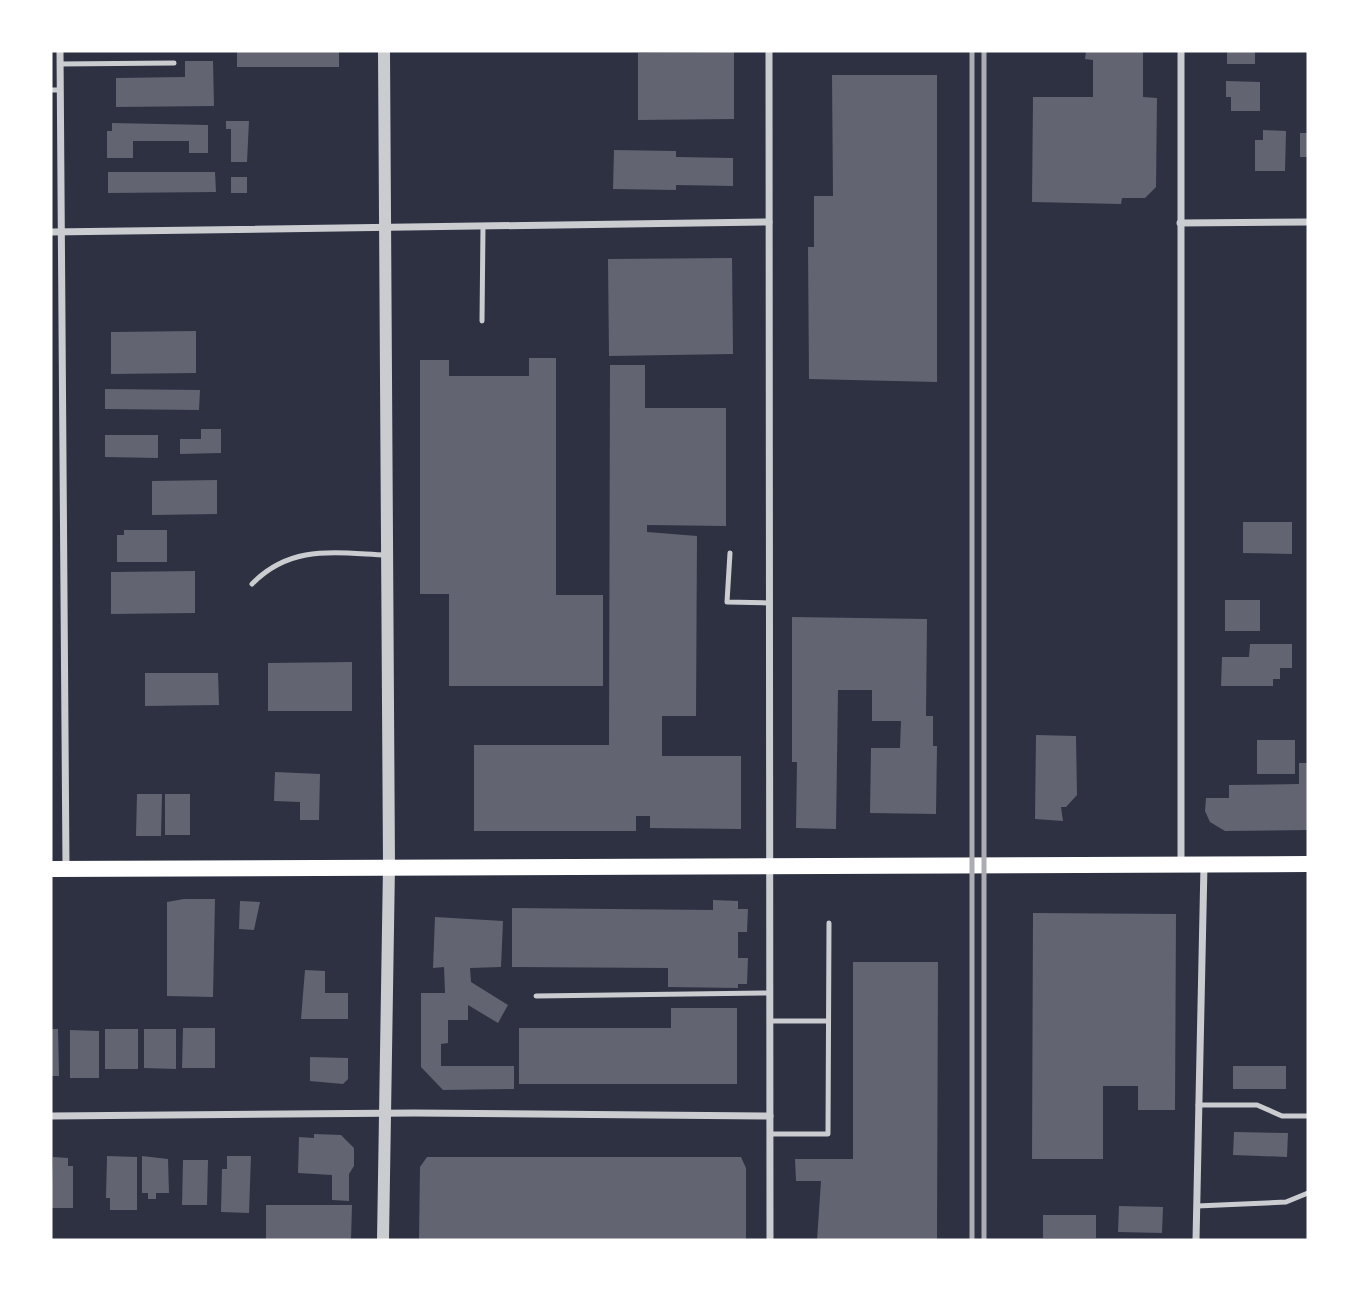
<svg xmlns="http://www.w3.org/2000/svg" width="1359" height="1291" font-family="'Archivo Narrow',sans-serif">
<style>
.building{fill:#626471}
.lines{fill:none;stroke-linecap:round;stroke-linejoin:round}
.service{stroke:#caccd0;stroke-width:5}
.minor{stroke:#caccd0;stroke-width:7}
.tertiary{stroke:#caccd0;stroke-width:12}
.primary{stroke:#fff;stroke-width:16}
.rail{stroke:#abadb3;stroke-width:5}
</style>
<rect width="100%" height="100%" fill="#2d3142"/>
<g class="building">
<rect x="237" y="51" width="102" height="16"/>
<polygon points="1086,51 1143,51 1143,97 1157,98 1156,187 1145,198 1122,198 1121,204 1032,202 1033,97 1093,97 1093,60 1085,59"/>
<rect x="1227" y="51" width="28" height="13"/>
<polygon points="734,52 734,119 638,120 638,53"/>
<polygon points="185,61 213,61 214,106 116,107 116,78 185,77"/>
<polygon points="832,75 937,75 937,382 809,379 808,247 814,247 814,196 833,196"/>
<polygon points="1226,81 1260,82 1260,111 1231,111 1231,97 1226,97"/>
<polygon points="226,121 249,121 247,162 231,162 231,129 226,129"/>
<polygon points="112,123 208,125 208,153 189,153 189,141 133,141 133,158 107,158 107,131 112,131"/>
<polygon points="1263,130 1286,131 1285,171 1255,171 1255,140 1263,140"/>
<rect x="1300" y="133" width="8" height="24"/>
<polygon points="614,150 676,151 676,157 733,158 733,186 676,185 676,190 613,189"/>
<polygon points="108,172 215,172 216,192 108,193"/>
<rect x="231" y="177" width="16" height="16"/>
<polygon points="732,258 733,354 609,356 608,259"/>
<polygon points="196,331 196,373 111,374 111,332"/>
<polygon points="529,358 556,358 556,595 603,595 603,686 449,686 449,594 420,594 420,360 449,360 449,376 529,376"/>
<polygon points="610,365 645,365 645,408 726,408 726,526 647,525 647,532 697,536 696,716 662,716 662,756 741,756 741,829 650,828 650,816 636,816 636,831 474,831 474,745 609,745"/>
<polygon points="105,389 200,390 199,410 105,409"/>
<polygon points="201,429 221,429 221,453 180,454 180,439 201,439"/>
<polygon points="105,435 158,435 158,458 105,457"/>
<polygon points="217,480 217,514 152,515 152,481"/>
<polygon points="1243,522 1292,522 1292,554 1243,553"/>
<polygon points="124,530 167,530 167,562 117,562 117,535 124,535"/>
<polygon points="195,571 195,613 111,614 111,572"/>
<rect x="1225" y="600" width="35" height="31"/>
<polygon points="792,617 927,619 926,716 933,716 933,746 937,746 936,814 870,813 871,748 900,748 901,721 872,721 872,690 838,690 836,829 796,828 797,762 792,762"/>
<polygon points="1250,644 1292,644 1292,668 1280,668 1280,679 1273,679 1273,686 1221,686 1222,657 1249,657"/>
<polygon points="352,662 352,711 268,711 268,663"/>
<polygon points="145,673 218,673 219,705 145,706"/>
<polygon points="1036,735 1076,736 1077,795 1066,807 1061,807 1063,821 1035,819"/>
<rect x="1257" y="740" width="38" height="34"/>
<polygon points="1299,763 1308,763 1308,830 1225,831 1210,822 1205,811 1206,798 1229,798 1229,785 1299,784"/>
<polygon points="275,772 320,774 319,820 300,820 300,802 274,801"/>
<polygon points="137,794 162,794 161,836 136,836"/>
<rect x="165" y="794" width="25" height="41"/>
<polygon points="184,899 215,899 213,997 167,996 167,902"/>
<polygon points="713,900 738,901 738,909 748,909 747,932 738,932 738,958 748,958 747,984 738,984 738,988 668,987 668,968 512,967 512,908 713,910"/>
<polygon points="240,901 260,902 254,930 239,929"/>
<polygon points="1033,913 1176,914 1175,1110 1138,1110 1138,1086 1103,1086 1103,1159 1032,1159"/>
<polygon points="435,917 503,921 501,967 470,968 471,982 508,1005 498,1023 468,1005 468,1020 448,1020 448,1043 441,1044 441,1066 514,1066 514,1089 443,1090 421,1067 421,993 445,993 444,967 433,968"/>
<polygon points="853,962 938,962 937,1240 817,1240 821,1181 796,1181 795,1159 853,1159"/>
<polygon points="305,970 325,971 325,993 348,993 348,1019 301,1019"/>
<polygon points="671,1008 737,1008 737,1084 519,1084 519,1028 671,1028"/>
<polygon points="183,1028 215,1028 215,1068 182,1068"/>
<polygon points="51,1029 58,1029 59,1076 51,1076"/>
<rect x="105" y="1029" width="33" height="40"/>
<polygon points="144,1029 176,1029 176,1069 144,1068"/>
<polygon points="70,1030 99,1031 99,1078 70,1078"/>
<polygon points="310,1057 348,1058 348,1079 343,1084 310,1081"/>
<rect x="1233" y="1066" width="53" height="23"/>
<polygon points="1234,1132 1288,1133 1287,1157 1233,1155"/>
<polygon points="314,1134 341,1135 354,1148 354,1166 349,1174 349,1201 332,1200 332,1175 298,1173 299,1137 314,1138"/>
<polygon points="107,1156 137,1157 137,1210 110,1210 110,1198 106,1198"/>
<polygon points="142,1156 168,1159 169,1193 156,1193 156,1199 148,1199 148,1193 142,1193"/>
<polygon points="227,1156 251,1156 249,1213 221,1212 222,1169 227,1169"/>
<polygon points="53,1157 68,1158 68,1166 73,1166 73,1208 51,1208"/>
<polygon points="427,1157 741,1157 746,1168 746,1240 419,1240 420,1167"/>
<polygon points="183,1160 208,1160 207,1205 182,1205"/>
<polygon points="266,1205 352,1205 351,1240 266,1240"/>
<polygon points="1119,1206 1163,1207 1162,1233 1118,1232"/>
<rect x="1043" y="1215" width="53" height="23"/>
</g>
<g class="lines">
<g class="service">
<polyline points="60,64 174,63"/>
<polyline points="51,90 60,90"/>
<polyline points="482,321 483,227"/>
<polyline points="730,553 727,602 770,603"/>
<path d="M 252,584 C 291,544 335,553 386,555"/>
<polyline points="536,996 770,993"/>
<polyline points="770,1021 828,1021"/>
<polyline points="1198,1105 1257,1105 1282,1116 1308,1116"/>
<polyline points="770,1134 828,1134 829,923"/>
<polyline points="1197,1206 1286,1202 1308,1193"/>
</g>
<g class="minor">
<polyline points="60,51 66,868"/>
<polyline points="769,51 770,1240"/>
<polyline points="1180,223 1308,222"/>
<polyline points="51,232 769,222"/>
<polyline points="1181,864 1181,51"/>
<polyline points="51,1116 414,1113 770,1116"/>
<polyline points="1196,1240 1204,865"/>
</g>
<polyline class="tertiary" points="383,1240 389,866 384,51"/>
<polyline class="primary" points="51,869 1308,864"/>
<g class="rail">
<polyline points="972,1240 972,51"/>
<polyline points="984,1240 984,51"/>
</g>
</g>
<rect width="1359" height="1291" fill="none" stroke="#ffffff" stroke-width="105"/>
</svg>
